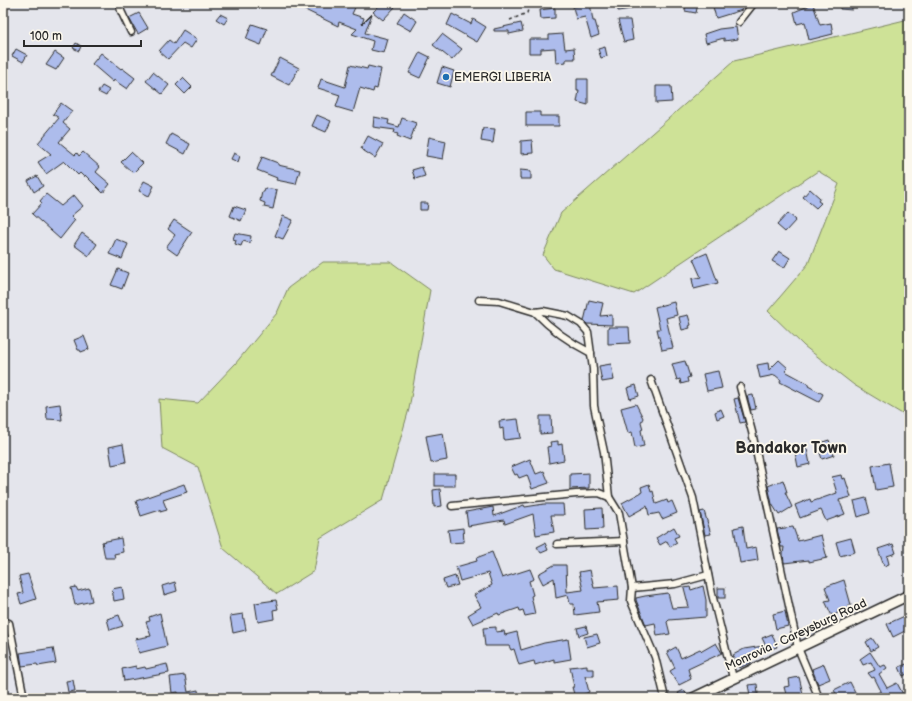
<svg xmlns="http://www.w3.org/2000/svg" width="912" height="701" font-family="'Balsamiq Sans',sans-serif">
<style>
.green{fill:#cee297;stroke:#7c8661}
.building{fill:#adbcec;stroke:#2b2b2b}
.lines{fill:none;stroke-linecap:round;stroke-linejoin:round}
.minor-casing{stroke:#2b2b2b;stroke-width:9}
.secondary-casing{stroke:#2b2b2b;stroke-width:12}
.path{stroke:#2b2b2b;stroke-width:1.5;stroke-dasharray:3 3;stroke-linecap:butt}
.minor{stroke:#fbf7ec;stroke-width:6}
.secondary{stroke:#fbf7ec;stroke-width:9}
.poi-dot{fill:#1f6fb2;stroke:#fbf7ec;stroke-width:1.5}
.labels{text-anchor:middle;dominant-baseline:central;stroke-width:3.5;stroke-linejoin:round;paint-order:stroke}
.poi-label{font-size:12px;fill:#2b2b2b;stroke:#fbf7ec;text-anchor:start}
.street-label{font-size:12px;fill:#2b2b2b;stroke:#fbf7ec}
.district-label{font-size:16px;font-weight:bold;fill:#2b2b2b;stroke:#fbf7ec}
</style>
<rect width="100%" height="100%" fill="#e4e5ec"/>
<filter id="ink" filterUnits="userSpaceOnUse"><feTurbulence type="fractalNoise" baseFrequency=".025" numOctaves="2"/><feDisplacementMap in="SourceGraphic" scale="8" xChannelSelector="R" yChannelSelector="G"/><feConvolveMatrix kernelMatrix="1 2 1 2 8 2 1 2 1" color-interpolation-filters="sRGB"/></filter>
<g filter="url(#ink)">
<g class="green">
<polygon points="909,19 909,418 854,385 804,346 768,311 808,264 839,184 818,171 634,294 554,269 543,255 561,213 734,61"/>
<polygon points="323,262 391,262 430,290 409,409 383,500 320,538 314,571 277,594 223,548 198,467 162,448 159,399 198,403 235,364 277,313 288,288"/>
</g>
<g class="building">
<polygon points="303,3 357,3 352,14 364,18 362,24 372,14 365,33 388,39 384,53 371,50 373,41 352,34 357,29 339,22 338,26 301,8"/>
<polygon points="382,3 391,3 395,7 383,20 373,12"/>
<polygon points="586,3 590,3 593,21 595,21 599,35 591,38 585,17 576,19 573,7"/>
<polygon points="617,3 630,3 631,9 618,11"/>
<polygon points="686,3 698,3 696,13 685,11"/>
<polygon points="712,3 739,3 742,10 716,18"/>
<polygon points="840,3 852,4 852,10 840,9"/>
<polygon points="813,4 820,25 831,23 833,34 809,40 805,22 797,24 794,12"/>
<polygon points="555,8 555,18 541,19 540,10"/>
<polygon points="404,12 417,21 411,31 397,23"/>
<polygon points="139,13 148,28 138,34 129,18"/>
<polygon points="220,14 228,18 224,24 216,19"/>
<polygon points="452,14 471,24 473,19 486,27 477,42 447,25"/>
<polygon points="618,20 630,20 633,40 624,42"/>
<polygon points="521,23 523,31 509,34 509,31 494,31 494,29"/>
<polygon points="252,24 267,29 261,45 246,39"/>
<polygon points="736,27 738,39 724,41 724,38 706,43 704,34 719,29"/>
<polygon points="183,30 197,39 191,48 183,43 168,59 159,51 169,40 174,44"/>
<polygon points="442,34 462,49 452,60 433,45"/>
<polygon points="563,34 565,49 574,48 575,59 566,59 566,62 556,63 555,48 541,49 541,53 529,53 529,39 549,39 549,35"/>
<polygon points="76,43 81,46 79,51 73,48"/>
<polygon points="605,47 607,56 601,58 598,49"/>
<polygon points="16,49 27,55 23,62 12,56"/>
<polygon points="55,52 64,58 56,70 46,65"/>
<polygon points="420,52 430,57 420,78 409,73"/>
<polygon points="101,53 121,69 122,68 135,78 127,89 114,80 113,82 92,64"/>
<polygon points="280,58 299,68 289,85 271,76"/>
<polygon points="350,65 367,69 368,66 381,69 377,89 374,88 373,92 360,88 353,112 336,107 340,95 318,88 321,79 345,87"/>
<polygon points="442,67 454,71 450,87 437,83"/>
<polygon points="153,72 169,85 162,94 146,81"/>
<polygon points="183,78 192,87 185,94 176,85"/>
<polygon points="577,79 588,79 588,105 577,102 579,91 577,91"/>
<polygon points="102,86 109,90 106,96 98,92"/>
<polygon points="656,86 671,86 672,102 656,103"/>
<polygon points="61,103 72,111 63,123 70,129 59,142 75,155 77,153 79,156 83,152 100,167 96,172 110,184 103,193 85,175 84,177 80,173 78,175 64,161 46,174 38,162 51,154 38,143 59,118 53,114"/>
<polygon points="526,112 540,112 540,116 559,116 559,126 526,126"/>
<polygon points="317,115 331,121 326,132 312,126"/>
<polygon points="374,117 389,120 388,124 399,127 402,118 416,123 410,141 397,136 398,134 394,133 395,130 373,127"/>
<polygon points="483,128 495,129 493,143 481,141"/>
<polygon points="171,134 190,144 185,154 166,144"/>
<polygon points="368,136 383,144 375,158 361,149"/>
<polygon points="429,137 446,141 443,159 426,156"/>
<polygon points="532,140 533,153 521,154 521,141"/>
<polygon points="131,152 143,163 133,173 121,162"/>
<polygon points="234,153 240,156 238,162 231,159"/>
<polygon points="262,157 278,163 278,165 300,170 296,184 276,180 277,178 257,170"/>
<polygon points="422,167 425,176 415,179 412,170"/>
<polygon points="520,170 531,171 531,179 520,179"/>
<polygon points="37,176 43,186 34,192 28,181"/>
<polygon points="144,181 154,186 149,196 139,191"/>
<polygon points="265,188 277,190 273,209 264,207 265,203 260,201 262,192 264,192"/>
<polygon points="810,189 820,198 818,201 821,203 816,208 803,197"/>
<polygon points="46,194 61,206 74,195 83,206 71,216 75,220 60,239 32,214 42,203 40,201"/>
<polygon points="420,203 428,203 427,210 420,210"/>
<polygon points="234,206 246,210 241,221 230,216"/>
<polygon points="788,213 796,220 785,232 777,225"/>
<polygon points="283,216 293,220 283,239 275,236"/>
<polygon points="174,220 192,232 177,255 166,247 175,235 168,229"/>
<polygon points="82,233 97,244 89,256 74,245"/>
<polygon points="235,233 251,236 250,243 243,241 241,246 235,244 236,240 233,239"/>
<polygon points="116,239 128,244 122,259 109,254"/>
<polygon points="779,251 790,258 784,268 772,261"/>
<polygon points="707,253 718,283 694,289 692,279 701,277 693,259"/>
<polygon points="118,269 128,273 122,289 111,285"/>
<polygon points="589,300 603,303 600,316 612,315 612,325 587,324 584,321"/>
<polygon points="674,302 677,315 666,318 673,348 662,350 657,329 660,329 655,307"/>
<polygon points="688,315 691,325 689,326 690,328 682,330 679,317"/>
<polygon points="608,327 629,327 630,343 608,344"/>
<polygon points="84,336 89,349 81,352 80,350 78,350 74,340"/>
<polygon points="779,360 788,368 785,371 809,384 808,386 823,394 819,402 780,382 781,380 775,375 760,378 757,365 768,363 769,370"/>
<polygon points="685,361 690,377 687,378 688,382 681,384 680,379 677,380 672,364"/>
<polygon points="611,364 614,380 602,382 599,366"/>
<polygon points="718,371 722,388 707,391 703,374"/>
<polygon points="636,385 639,396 630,399 627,388"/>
<polygon points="753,395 756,409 751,410 747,396"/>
<polygon points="738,398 745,422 740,423 734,399"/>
<polygon points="60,404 62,420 47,419 46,406"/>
<polygon points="636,404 643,418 641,422 643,429 641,430 644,446 635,448 632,432 628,433 621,408"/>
<polygon points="721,409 724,416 717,419 715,412"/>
<polygon points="540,416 551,416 552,433 540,434"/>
<polygon points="518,419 521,438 504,440 503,428 500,429 499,421"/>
<polygon points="443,433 447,460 431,463 426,436"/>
<polygon points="829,440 834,455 822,459 818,447 824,446 823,442"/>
<polygon points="558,441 558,445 562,444 564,460 549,463 547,447 551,446 550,442"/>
<polygon points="123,444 126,462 112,465 109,447"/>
<polygon points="807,449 810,464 798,467 795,452"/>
<polygon points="530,459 536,474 544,471 549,483 532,489 527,475 519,478 517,474 515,475 511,467"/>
<polygon points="889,463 893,487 876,490 872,466"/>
<polygon points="589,473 589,488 570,489 570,474"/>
<rect x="435" y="474" width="20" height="12"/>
<polygon points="841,475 842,479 845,478 851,497 839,500 845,514 826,521 821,510 800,518 795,505 810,499 811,502 837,493 832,477"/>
<polygon points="783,480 787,492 785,492 792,507 779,515 772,504 768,486"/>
<polygon points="184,484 187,492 163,500 167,510 160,512 160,510 141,516 136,501"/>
<polygon points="649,484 651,492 653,491 656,504 667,500 668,503 672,501 677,513 662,519 659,513 649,515 647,506 629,516 622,503 642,492 641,487"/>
<polygon points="440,489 442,506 434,507 433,490"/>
<polygon points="866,498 870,513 858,517 854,501"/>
<polygon points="544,504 563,504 564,515 551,515 554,532 536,535 533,514 505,524 504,520 468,526 466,512 493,507 494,516 524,505 525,507"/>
<polygon points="602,508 603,529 586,530 585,509"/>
<polygon points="704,511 711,534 705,535 700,512"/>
<polygon points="743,526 746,549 756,547 758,560 740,563 734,528"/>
<polygon points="674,527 679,536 674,538 677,543 670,547 667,541 660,545 656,538"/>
<polygon points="793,527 798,541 821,535 827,558 809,562 809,560 784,563 783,554 784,547 781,547 777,529"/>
<polygon points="463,528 464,542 450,543 448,530"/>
<polygon points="121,538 123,552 114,554 115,558 105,558 102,542"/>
<polygon points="851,538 855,552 840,556 836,542"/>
<polygon points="545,543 548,550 541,553 537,547"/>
<polygon points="893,544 896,553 887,556 889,564 884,566 878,549"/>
<polygon points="492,552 502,578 530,569 534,579 529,581 533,595 531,596 535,614 525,616 523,610 520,611 519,608 499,615 498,613 473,624 468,615 481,607 474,595 492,585 488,573 460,581 456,567 477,561 476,558"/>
<polygon points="554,565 566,565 567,592 583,590 579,572 590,570 594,588 618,586 619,600 597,602 599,612 575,615 574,604 570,604 568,595 556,598 554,578 543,584 538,574"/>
<polygon points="28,574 36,599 21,604 18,594 23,593 19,576"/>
<polygon points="455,576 458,585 446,588 443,580"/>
<polygon points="844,580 851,605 847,605 848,609 838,611 838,613 832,616 825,601 830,600 825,587"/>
<polygon points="175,582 177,591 164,595 162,586"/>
<polygon points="703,586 706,600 706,617 669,620 667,622 670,634 657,636 655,623 646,625 636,600 636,598 645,596 668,593 672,608 689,607 684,588 690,587 691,590"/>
<polygon points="76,587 78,591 89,588 92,601 75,605 71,588"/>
<polygon points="122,587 124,599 114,601 112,589"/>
<rect x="718" y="588" width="7" height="10"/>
<polygon points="276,600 278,609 273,610 274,619 258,622 255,603"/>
<polygon points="785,611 788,626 776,629 773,614"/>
<polygon points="160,613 167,646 139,653 135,639 151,636 146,622 150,621 149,617"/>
<polygon points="243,614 246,630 233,633 230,616"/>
<polygon points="909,614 909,629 893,637 887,624"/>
<polygon points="119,615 123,626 110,630 107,619"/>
<polygon points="586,626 588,633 579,636 577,628"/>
<polygon points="496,627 496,632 504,631 505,635 517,632 521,650 544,643 568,639 571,659 554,662 554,659 535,665 534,661 519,665 514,649 511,650 509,646 485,646 483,628"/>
<polygon points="597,634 600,643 587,647 584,637"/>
<polygon points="772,634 777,647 751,655 751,663 739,668 733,655 744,649 763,646 765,644 762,638"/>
<polygon points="872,638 878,647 871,651 866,642"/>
<polygon points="716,643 722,653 688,669 691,679 679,685 670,671 675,668 667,652 676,647 681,658 700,649 702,651"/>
<polygon points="53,648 56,663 38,666 37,664 22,666 20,653"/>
<polygon points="870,652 880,667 885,665 887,668 879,674 887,688 897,683 905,698 868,698 881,691 874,677 872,678 868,673 875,670 871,662 863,665 860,659"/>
<polygon points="909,663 909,673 903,676 899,667"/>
<polygon points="167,664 169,673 124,681 122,669 136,666 136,669 145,667 146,669"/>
<polygon points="824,664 830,679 818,684 812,669"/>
<polygon points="587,665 587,669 594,669 594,676 585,676 589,692 575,698 572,687 574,687 570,667"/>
<polygon points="185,675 188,692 198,690 199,698 174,698 174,695 178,694 178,692 172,693 170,677"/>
<polygon points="799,677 804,698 787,698 784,687 790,686 789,679"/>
<polygon points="73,680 75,691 68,692 66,681"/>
<polygon points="850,682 858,698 838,698 834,690"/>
<polygon points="757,684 758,694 750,695 748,685"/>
<polygon points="684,690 687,695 681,698 678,693"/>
</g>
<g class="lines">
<defs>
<g id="minor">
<polyline points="119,3 121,11 131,32"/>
<polyline points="739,22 754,3"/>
<polyline points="479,300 499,301 535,312 543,311 568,316 581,324 588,332 593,369 594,406 604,452 609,497"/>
<path d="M 535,312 C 552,330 569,342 591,353"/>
<polyline points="651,380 693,498 712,594 733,678"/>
<polyline points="740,387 752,432 798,648 819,698"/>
<polyline points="452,506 576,494 599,493 609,497 619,513 632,588 631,601 655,657 665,698"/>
<polyline points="557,544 624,541"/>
<polyline points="632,588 675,584 708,575"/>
<polyline points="3,621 9,623 24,698"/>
</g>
<polyline id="secondary" points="693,698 909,595"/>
</defs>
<use href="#minor" class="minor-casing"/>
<use href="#secondary" class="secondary-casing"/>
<polyline class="path" points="510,20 527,13 530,3"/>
<use href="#minor" class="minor"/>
<use href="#secondary" class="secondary"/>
</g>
</g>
<circle class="poi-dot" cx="446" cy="77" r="4"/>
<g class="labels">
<g class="poi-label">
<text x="454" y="77">EMERGI LIBERIA</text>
</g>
<g class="street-label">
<text transform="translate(796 635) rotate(-25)">Monrovia - Careysburg Road</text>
</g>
<g class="district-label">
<text x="791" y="448">Bandakor Town</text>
</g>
</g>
<rect width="912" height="701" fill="none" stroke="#fbf7ec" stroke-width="16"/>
<rect x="8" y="8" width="896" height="685" fill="none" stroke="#2b2b2b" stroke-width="1.5" filter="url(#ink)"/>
<path d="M24 40v6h117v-6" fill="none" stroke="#2b2b2b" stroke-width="2"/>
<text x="30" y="40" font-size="12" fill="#2b2b2b" stroke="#fbf7ec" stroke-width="3" paint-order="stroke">100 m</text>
</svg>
